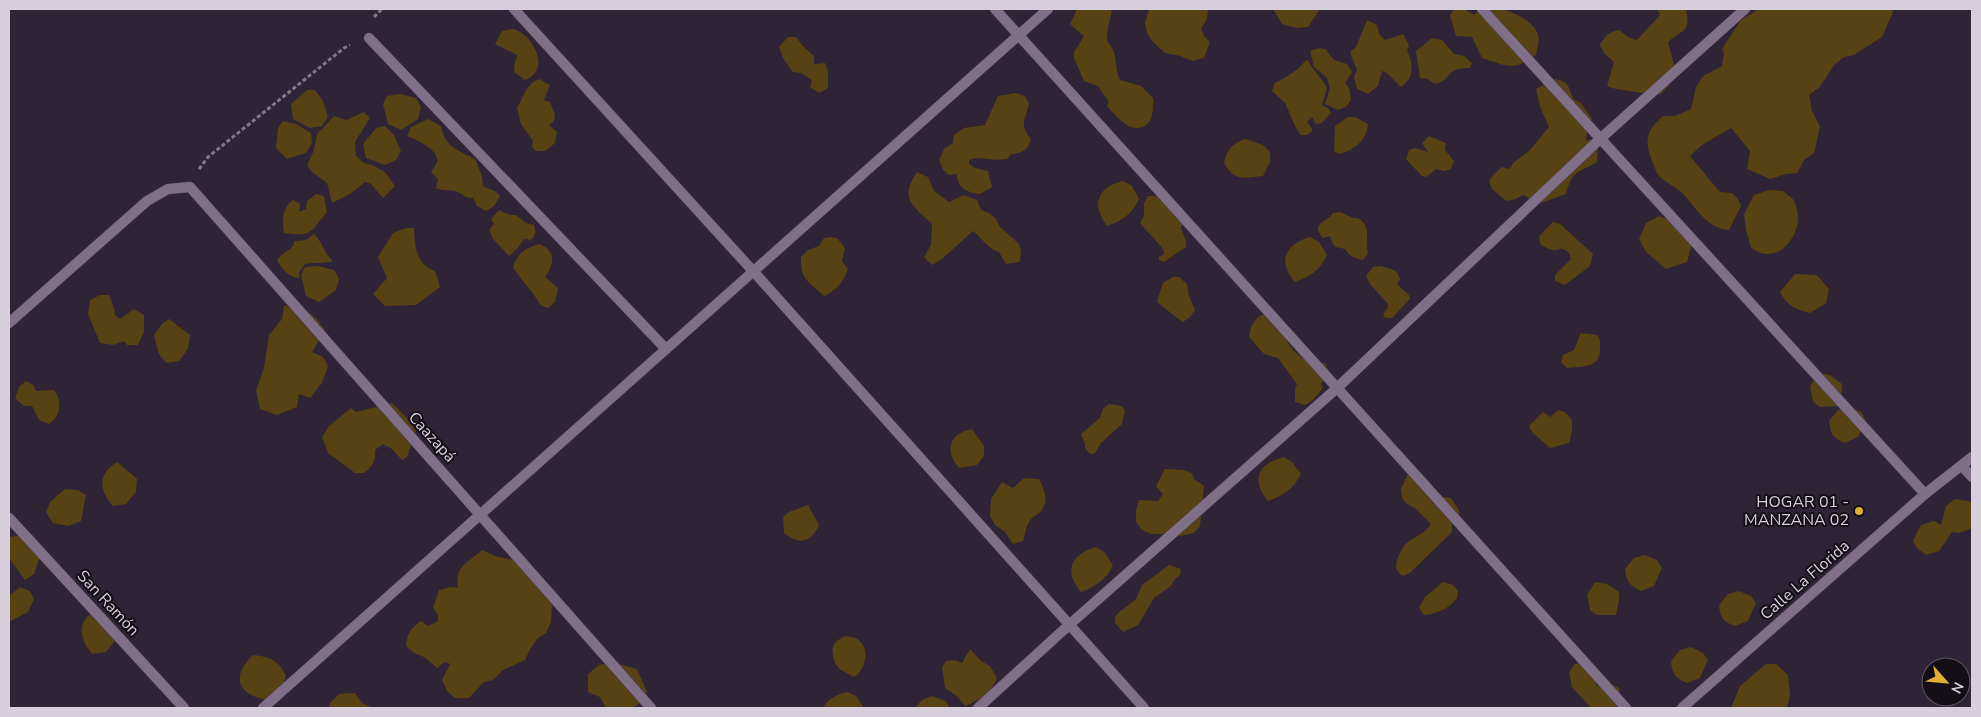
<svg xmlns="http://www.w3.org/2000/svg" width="1981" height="717" font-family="'Nunito Sans',sans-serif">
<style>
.green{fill:#564213}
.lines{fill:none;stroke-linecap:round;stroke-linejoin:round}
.street-casing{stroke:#493e4f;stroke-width:11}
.path{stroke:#837989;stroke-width:3;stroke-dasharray:4 2.5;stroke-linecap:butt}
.street{stroke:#7f7087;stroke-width:10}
.poi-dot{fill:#e1af34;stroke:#140f17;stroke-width:2}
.labels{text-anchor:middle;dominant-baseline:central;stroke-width:4;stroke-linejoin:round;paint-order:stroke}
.street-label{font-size:16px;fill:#d7cfdc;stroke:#140f17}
.poi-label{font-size:16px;fill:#d7cfdc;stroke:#140f17;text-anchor:end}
</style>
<rect width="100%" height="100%" fill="#2f2336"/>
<g class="green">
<path d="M 1077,9 L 1107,9 L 1112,11 L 1108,27 L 1107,41 C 1120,56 1113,64 1120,80 L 1141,86 L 1153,98 C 1153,111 1154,125 1139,128 C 1136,128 1131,128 1128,126 C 1120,121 1113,113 1107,106 L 1109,102 L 1098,86 L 1084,81 L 1074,58 L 1074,52 L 1084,36 L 1070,24 Z"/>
<polygon points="1149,9 1208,9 1207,19 1201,28 1204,36 1210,42 1204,58 1192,61 1180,56 1165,53 1153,42 1147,33 1145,23"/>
<polygon points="1273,9 1320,9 1308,27 1296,28 1282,24"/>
<path d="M 1454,9 L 1464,9 L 1474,15 C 1476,13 1478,11 1480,9 C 1495,2 1534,18 1538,35 C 1540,41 1537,48 1536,55 C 1512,72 1508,66 1482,58 L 1472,37 L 1456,36 L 1450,15 Z"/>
<path d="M 1657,9 L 1686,10 C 1691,32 1683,29 1668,42 L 1677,76 L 1661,94 L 1652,96 C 1637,90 1621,92 1607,86 L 1614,62 L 1604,53 L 1600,45 C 1605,36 1608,32 1619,30 L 1628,37 L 1637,40 L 1660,15 Z"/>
<path d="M 1759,9 L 1892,9 L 1893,12 L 1882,37 L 1854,55 L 1844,57 L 1834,65 L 1820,87 L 1809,95 L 1812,111 L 1820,127 L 1814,153 L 1804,160 L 1797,173 L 1786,174 L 1770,179 L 1747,169 L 1750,151 L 1731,128 L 1702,145 L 1690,156 L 1720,192 L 1732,193 L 1738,199 L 1741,206 L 1729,230 C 1709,229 1697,210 1685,196 C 1678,188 1668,184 1660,177 C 1657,174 1655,168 1653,163 C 1644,141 1645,132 1663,116 L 1675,116 L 1691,109 L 1696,87 L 1703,76 L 1722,66 L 1724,53 L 1722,49 L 1741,20 Z"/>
<path d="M 1367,20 L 1377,25 L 1379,34 L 1385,40 L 1403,34 L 1409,45 L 1407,51 C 1414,64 1414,79 1401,87 L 1387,73 L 1382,71 L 1378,86 L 1368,94 L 1357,89 L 1354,77 L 1357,70 L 1350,52 L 1356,47 Z"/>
<path d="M 513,29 C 533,34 552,70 525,80 L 515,73 L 514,66 L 517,55 L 495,44 L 502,31 Z"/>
<polygon points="788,37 796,37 802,45 814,56 814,64 825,63 828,71 828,88 819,93 810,87 812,80 801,73 793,72 783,58 779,47"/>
<path d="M 1432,38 L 1442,40 L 1454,54 L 1464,56 L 1472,63 L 1470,68 C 1444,67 1452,82 1434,84 L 1428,79 L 1420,78 L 1416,51 Z"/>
<polygon points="1320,48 1325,49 1334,60 1347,64 1352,72 1345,83 1349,88 1351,100 1346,107 1338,110 1325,104 1330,88 1327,78 1314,67 1310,51"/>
<path d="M 1308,60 C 1313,71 1321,77 1327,88 L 1322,105 L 1329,109 L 1331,113 L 1322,123 L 1316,124 L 1312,117 L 1307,122 L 1313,130 L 1307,135 L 1301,135 L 1296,128 L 1285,103 L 1272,91 L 1275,83 C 1286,77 1298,71 1305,61 Z"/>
<path d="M 539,79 L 550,85 L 544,100 L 550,102 L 555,114 L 554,121 L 549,125 L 557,132 L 555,143 L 545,151 L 536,151 L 532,147 L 533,141 L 521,124 L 517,108 C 523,98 527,83 539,79 Z"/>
<path d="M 1555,79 C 1572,83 1567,87 1574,100 L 1580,102 L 1592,119 L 1587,130 L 1586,141 L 1591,139 L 1598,145 L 1597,162 C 1577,174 1573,169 1566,194 L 1538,204 L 1523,195 L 1516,199 L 1506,201 L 1492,189 L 1489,181 L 1495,173 L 1502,167 L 1510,169 L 1513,163 L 1529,151 L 1549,127 L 1540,107 L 1536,89 Z"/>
<polygon points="307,90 315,90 323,101 328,117 322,126 310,128 293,119 291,104"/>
<path d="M 1016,93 L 1025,96 L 1029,104 C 1025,121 1019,124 1031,139 C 1028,150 1023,153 1011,154 L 1007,159 C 994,162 981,155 969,160 L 969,164 L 975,168 L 988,171 L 992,187 L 980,194 C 968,193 957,188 957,174 L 949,175 L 943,170 L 939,160 L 944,149 L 953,143 L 954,135 L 964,128 L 985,125 L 998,96 Z"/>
<polygon points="400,94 416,98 421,107 418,119 401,130 388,124 383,104 387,96"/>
<polygon points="364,112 370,118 355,142 356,156 364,163 374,166 385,172 395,186 383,198 371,184 365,182 350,194 332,203 327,183 312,172 307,165 314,150 317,134 334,116 346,120"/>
<path d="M 1348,117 L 1355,117 L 1368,124 C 1367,140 1355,149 1340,154 L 1334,151 L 1335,126 Z"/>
<path d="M 428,119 L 441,126 C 444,146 459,151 475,159 L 482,176 L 483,186 L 495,191 L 500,196 L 494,206 L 486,211 L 477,206 L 473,198 C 465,198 464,195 458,192 C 452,189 445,192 436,188 L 438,179 L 431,172 C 433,169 436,165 437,162 C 440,150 415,139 407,136 L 411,127 Z"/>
<polygon points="283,121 296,124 311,133 312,143 306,153 287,159 276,148 278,128"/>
<polygon points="385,126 394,135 401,151 396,160 385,165 366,158 363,144 376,128"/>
<polygon points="1429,136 1446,143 1445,150 1454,161 1451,169 1444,171 1436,169 1426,177 1422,176 1406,159 1409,150 1415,148 1428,152 1422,143"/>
<path d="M 1246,139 L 1263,145 L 1270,152 L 1270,162 L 1263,176 C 1244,178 1233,182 1224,162 C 1228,149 1233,142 1246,139 Z"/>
<path d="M 917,172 L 928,177 L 934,191 L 949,202 L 964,195 L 977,200 L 981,210 L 989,213 L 996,219 L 1000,227 L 1019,244 L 1021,251 L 1020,262 L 1006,264 L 999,252 C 989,250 981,237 973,231 L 942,259 L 932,265 L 924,257 L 931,245 L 932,224 C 912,205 899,199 917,172 Z"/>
<path d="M 1123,181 L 1132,186 L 1139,199 C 1133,213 1122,221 1107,226 C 1091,205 1097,187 1123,181 Z"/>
<path d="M 1769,190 L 1783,191 L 1794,200 C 1796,206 1799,213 1798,219 C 1798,235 1783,256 1766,254 C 1761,254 1755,250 1751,248 L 1746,230 L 1744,214 L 1754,195 Z"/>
<path d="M 316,194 L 324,196 L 327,212 C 309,233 313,237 284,233 C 283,220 281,209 293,200 L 300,204 L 299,212 L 306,209 L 307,201 Z"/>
<path d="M 1148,196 C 1167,195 1193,205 1181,228 L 1186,241 L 1186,247 L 1164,262 L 1159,260 L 1159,257 L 1164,254 L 1163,249 L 1140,223 L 1144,216 L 1144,203 Z"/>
<path d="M 499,210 L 510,215 L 516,215 L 526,223 L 534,225 C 536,232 536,235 531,240 L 524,239 L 518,248 L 509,256 L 493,239 L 489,230 L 494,224 L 491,219 Z"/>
<path d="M 1340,212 L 1353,218 L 1358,218 C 1373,227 1364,240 1368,253 L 1363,260 C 1355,258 1350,257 1345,249 C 1332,246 1335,248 1330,236 L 1323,238 C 1309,223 1328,222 1333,213 Z"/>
<polygon points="1659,216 1687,227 1691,247 1687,262 1666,269 1646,252 1639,239 1646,223"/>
<path d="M 1553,222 L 1560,224 L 1593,254 L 1590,266 L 1565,285 L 1555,281 L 1555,275 L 1571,259 L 1569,253 L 1562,248 C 1554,253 1547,248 1540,244 L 1539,236 Z"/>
<path d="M 406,228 L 414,228 C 415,245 415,264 435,271 L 440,287 L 416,305 L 385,306 L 373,294 L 387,278 L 378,257 L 393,233 Z"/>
<path d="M 314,234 C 323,242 324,254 333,261 C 324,264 314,262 305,264 L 299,272 L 299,278 C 289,278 281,268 277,260 C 282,253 289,251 294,245 L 294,241 L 306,240 Z"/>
<path d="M 832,237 L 837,238 L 845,248 L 842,261 L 848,269 C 844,281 836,291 824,296 C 809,282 800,280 801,257 L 808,250 L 819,246 L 824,238 Z"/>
<path d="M 1310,237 L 1319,242 L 1327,255 C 1321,270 1309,277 1295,282 C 1277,262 1285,244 1310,237 Z"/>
<path d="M 539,244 C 557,251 554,264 545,277 L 558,288 L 555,302 L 548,308 L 541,306 C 534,292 521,281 513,267 C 518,253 524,249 539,244 Z"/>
<polygon points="318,266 334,270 339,279 336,290 319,302 306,296 301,275 305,267"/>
<path d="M 1380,266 C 1390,269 1397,268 1400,279 L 1397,284 L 1409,295 L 1410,299 L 1392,318 L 1385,318 L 1383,315 L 1388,307 L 1388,304 L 1370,284 L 1366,276 L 1373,267 Z"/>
<path d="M 1795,274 L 1817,275 L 1829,289 L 1826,303 L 1810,313 C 1795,310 1787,305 1780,292 Z"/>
<path d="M 1173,277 L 1179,277 L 1187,284 L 1189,296 L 1195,310 L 1190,317 L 1183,322 C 1178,319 1159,304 1157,301 L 1163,283 Z"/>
<polygon points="100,295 109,295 114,308 115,315 120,319 134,309 144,315 144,332 138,345 127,345 124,341 113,345 100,343 88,314 90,300"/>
<polygon points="298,304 316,318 325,330 312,352 323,357 328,366 322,383 310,398 299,394 297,407 277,415 260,409 256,390 264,368 269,335 282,319 284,306"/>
<path d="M 1274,311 C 1282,319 1282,325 1285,336 C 1286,344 1300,359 1309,361 C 1314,363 1320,362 1325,363 L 1329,371 L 1321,384 L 1323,388 L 1312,401 L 1305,405 L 1295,402 L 1295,390 L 1297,384 L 1278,358 L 1264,354 L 1249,337 C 1250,322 1259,313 1274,311 Z"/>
<polygon points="169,319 190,335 188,349 179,361 166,363 159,354 154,335 162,324"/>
<path d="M 1581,333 L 1597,335 C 1601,340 1600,343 1600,349 C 1600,369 1581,366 1567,368 L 1561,362 L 1563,355 L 1574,350 Z"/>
<polygon points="1818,373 1830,375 1842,384 1842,392 1839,406 1820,407 1813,402 1810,386"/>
<path d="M 26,381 L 33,385 L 36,391 L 54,390 C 63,403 61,415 49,424 L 39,420 L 32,406 L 24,406 L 15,398 L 19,387 Z"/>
<path d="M 392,403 L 406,417 L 416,431 L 407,457 L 402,460 L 392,449 L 383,444 L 375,450 C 376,461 373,466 364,473 L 355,473 L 328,453 L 322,437 L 329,426 L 351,408 L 356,412 Z"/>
<polygon points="1109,404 1122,406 1125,411 1122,424 1101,443 1095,453 1090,454 1085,448 1085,444 1081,434 1100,418 1103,409"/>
<path d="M 1849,407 L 1861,412 L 1866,420 L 1858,437 L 1845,443 C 1832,437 1831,435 1829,421 L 1838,410 Z"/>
<polygon points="1558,410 1565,412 1572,420 1572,431 1569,443 1550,448 1532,432 1529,426 1543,412 1550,417"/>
<path d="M 972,429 L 984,446 L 984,456 L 977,465 L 959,468 C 944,451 949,433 972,429 Z"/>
<path d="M 1284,457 L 1292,462 L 1301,474 C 1293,489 1283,496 1268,501 C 1251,480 1257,464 1284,457 Z"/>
<path d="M 117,462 L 137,479 L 136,492 L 126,504 L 113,506 C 98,489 98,474 117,462 Z"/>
<polygon points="1165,469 1183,470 1192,473 1194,479 1204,486 1200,526 1194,533 1180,536 1174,534 1151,534 1142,530 1136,522 1136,511 1139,500 1158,501 1163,494 1156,486"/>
<path d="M 1408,474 L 1422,475 L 1424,492 L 1434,504 L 1443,497 L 1451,498 L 1459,510 L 1459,514 L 1452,523 L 1452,532 L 1410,573 L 1403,576 C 1400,574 1396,571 1396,566 C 1396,559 1403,545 1409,541 C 1417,536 1425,533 1431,524 L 1416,509 L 1406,503 L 1402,498 L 1401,489 Z"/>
<path d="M 1024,478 L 1039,479 C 1044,489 1050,502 1040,512 C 1038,515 1034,516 1031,519 C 1026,526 1025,534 1023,541 L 1013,544 L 1005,532 L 995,525 L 990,516 L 991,499 L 1002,482 L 1013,488 Z"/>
<polygon points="65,489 78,490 86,495 81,521 68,526 53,523 46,512 50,502"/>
<polygon points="1955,499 1968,501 1972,503 1972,528 1960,533 1952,532 1939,551 1926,555 1917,548 1913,541 1921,525 1934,521 1941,525 1946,506"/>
<path d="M 808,505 L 819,525 C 811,543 799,545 784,533 L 783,517 L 789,512 Z"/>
<polygon points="32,534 43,547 34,574 25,580 9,558 9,537"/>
<path d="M 1096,547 L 1105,553 L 1113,565 C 1107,579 1095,587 1081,592 C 1063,571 1071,554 1096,547 Z"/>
<path d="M 482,550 L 495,556 L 528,563 L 552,602 L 551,622 L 546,633 L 538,638 L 530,649 L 525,660 L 503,670 L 493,680 L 484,682 L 469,698 L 455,698 L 447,691 L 442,680 L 450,664 L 445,662 L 437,668 L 424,657 L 414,653 L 406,646 C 407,633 411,628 421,621 L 428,626 L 438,621 L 438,615 L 433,608 L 439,590 L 450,587 L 458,588 C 455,565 467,564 482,550 Z"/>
<path d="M 1645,555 L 1657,560 L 1662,568 L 1654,586 L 1641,591 C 1630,586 1626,582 1625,569 L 1634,558 Z"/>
<polygon points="1169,565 1181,569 1180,575 1174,580 1171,586 1154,598 1138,625 1123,632 1115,623 1115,617 1118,613 1136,599 1142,585"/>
<path d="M 1443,582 L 1453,585 L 1458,591 L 1457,598 C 1450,608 1437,614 1424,615 L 1419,608 L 1425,597 Z"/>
<polygon points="1595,582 1607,584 1619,592 1619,601 1616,615 1597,615 1590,610 1587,595"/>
<polygon points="20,587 30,591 34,599 28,612 9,622 9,596"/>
<path d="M 1739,591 L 1751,596 L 1756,603 L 1748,621 L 1735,626 C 1723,622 1720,617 1719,605 L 1728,594 Z"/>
<path d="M 96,610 L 117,627 L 115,641 L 106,652 L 92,654 C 79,637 76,622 96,610 Z"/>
<path d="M 845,636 C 849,637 854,637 857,639 C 871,647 866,670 854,677 C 842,671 834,668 833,654 C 831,644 836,641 845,636 Z"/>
<path d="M 1691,647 L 1703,653 L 1708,660 L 1700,678 L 1687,683 C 1675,678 1672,674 1671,661 L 1680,650 Z"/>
<path d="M 970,649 L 981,661 L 990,666 L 997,678 C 991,693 980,700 965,706 L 958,697 L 945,688 L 942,667 L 946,661 L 955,660 L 962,663 Z"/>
<path d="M 253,655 C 270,657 278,660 286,676 L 281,692 L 271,700 C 239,697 229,678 253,655 Z"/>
<path d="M 612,662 L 637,669 L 647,692 C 634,714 630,708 606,708 L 600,697 L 588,692 L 588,674 L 599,665 Z"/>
<polygon points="1581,662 1596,681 1596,685 1601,688 1609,683 1619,688 1621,697 1616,708 1591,708 1572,687 1569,672 1575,664"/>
<polygon points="1766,664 1776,664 1788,675 1790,695 1787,708 1731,708 1740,686"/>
<path d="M 848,692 L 856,696 L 864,708 L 823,708 C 828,698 838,694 848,692 Z"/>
<polygon points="355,693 362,703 373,708 329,708 329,704 339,694"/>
<polygon points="932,696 946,701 950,708 915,708 922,700"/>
</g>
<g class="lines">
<defs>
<g id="street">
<polyline points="514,9 753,271 1144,708"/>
<polyline points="995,9 1626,708"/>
<polyline points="1482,9 1925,494"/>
<polyline points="369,38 666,349"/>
<polyline points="9,323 147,201 168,189 190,187 651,708"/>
<polyline points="1962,466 1972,477"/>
<polyline points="9,518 184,708"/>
<polyline points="263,708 1048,9"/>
<polyline points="978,708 1069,625 1336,389 1600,139 1745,9"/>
<polyline points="1682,708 1925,494 1972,457"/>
</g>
</defs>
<use href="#street" class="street-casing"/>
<g class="path">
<polyline points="374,17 382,9"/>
<polyline points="199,169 208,157 344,48 350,45"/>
</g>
<use href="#street" class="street"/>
</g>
<circle class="poi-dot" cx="1859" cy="511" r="5"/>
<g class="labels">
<g class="street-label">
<text transform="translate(432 437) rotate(48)">Caazapá</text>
<text transform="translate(1805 580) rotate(-41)">Calle La Florida</text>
<text transform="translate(108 603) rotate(47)">San Ramón</text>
</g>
<g class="poi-label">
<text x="1849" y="502">HOGAR 01 -<tspan x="1849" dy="18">MANZANA 02</tspan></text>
</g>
</g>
<rect width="1981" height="717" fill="none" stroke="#d7cfdc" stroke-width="20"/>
<g transform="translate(1946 682) rotate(117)"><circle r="24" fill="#140f17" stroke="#625c66"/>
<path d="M0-4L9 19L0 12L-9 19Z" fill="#e1af34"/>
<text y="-8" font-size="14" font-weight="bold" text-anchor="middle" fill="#d7cfdc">N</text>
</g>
</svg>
